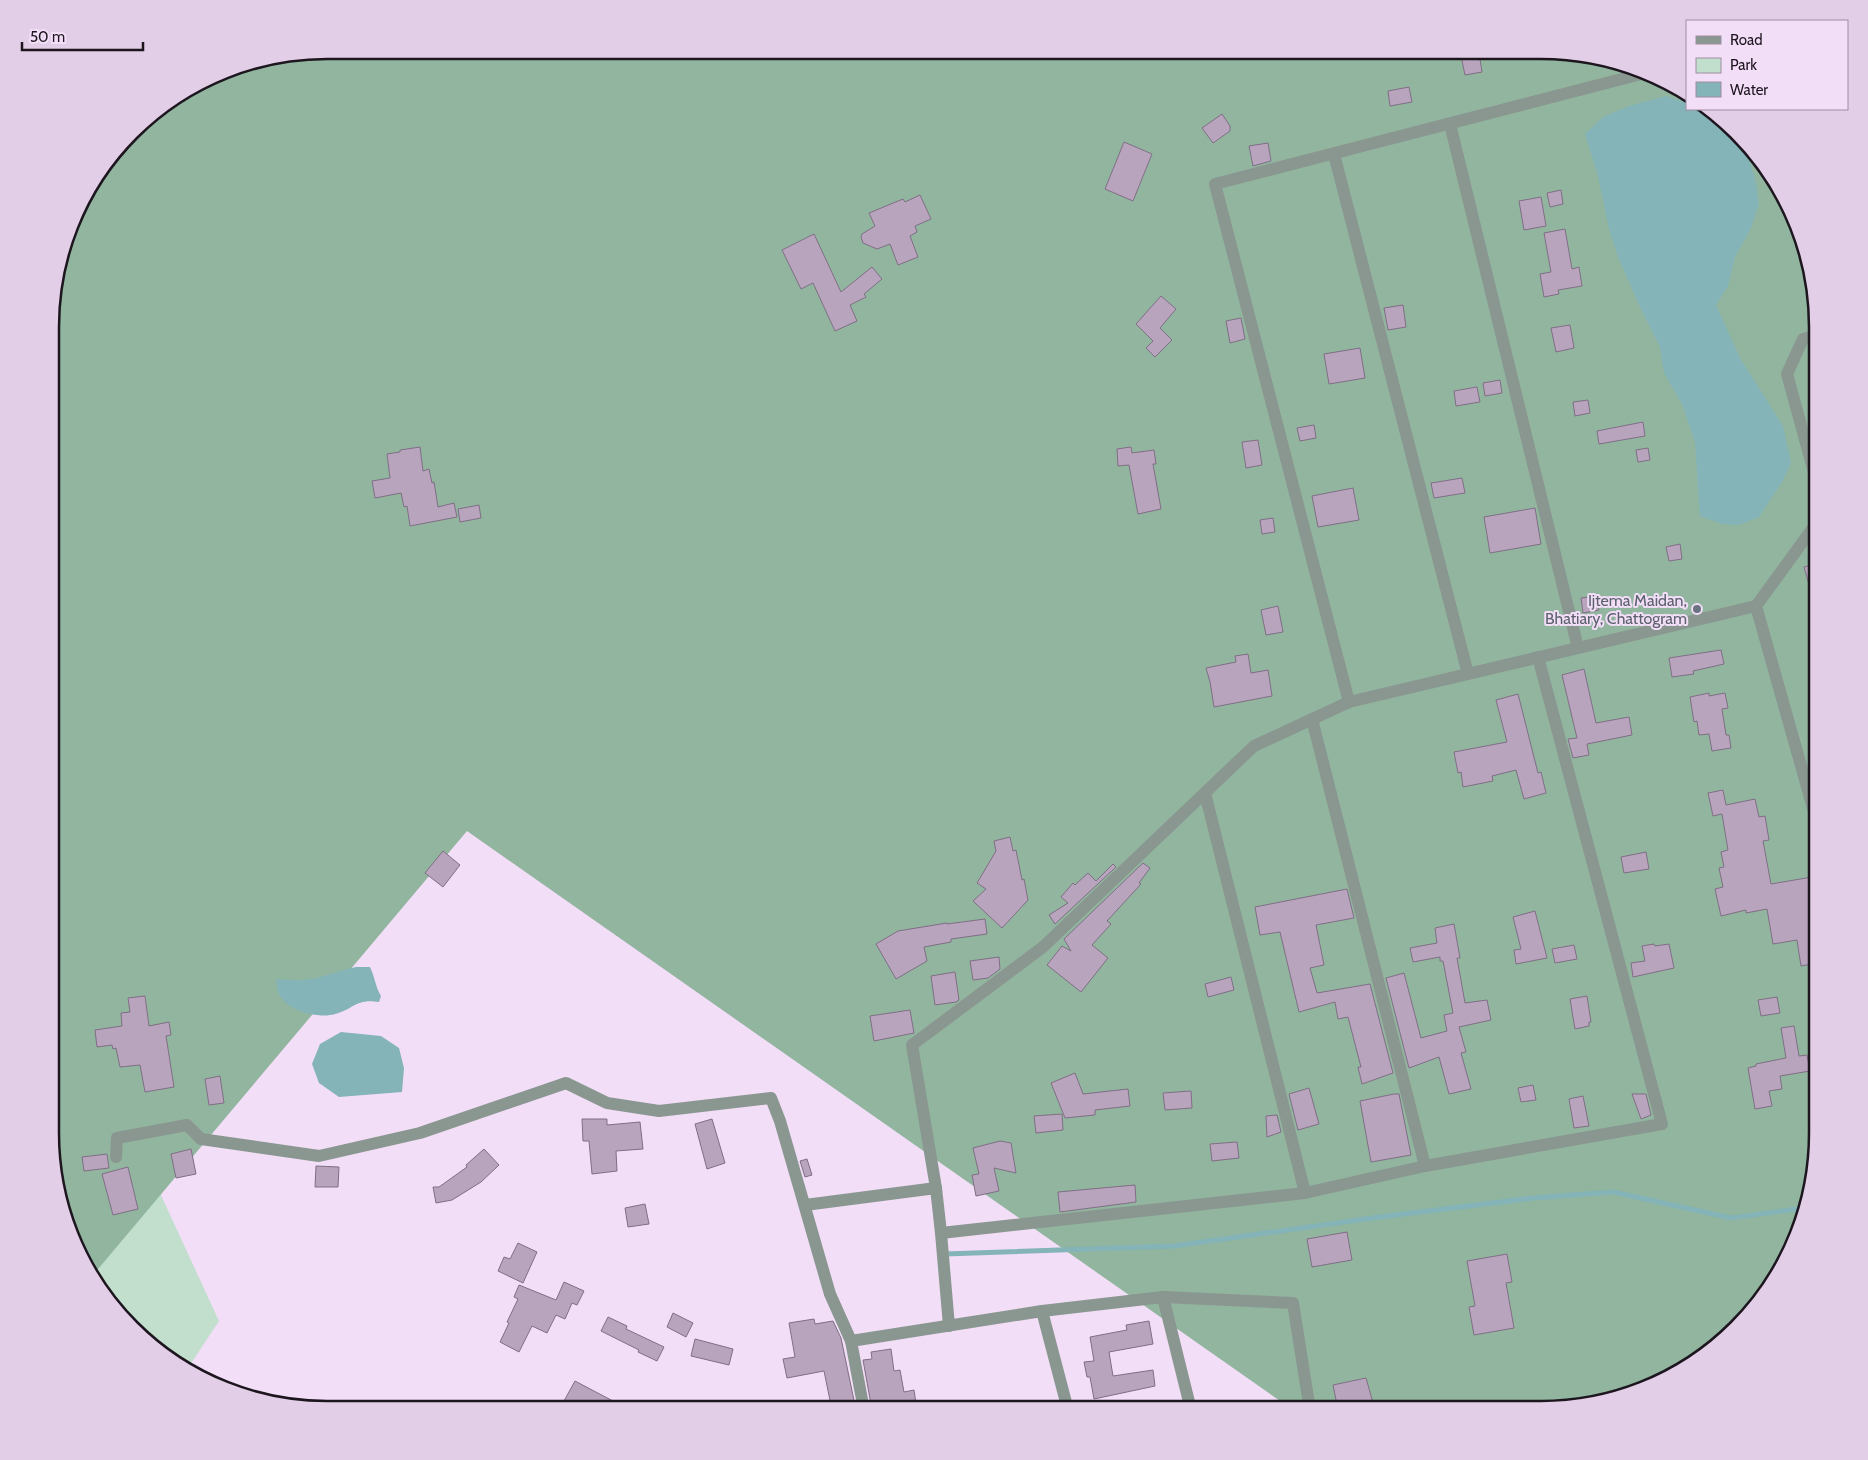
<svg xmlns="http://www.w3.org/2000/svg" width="1868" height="1460" font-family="Cabin,sans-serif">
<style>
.green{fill:#c2dfcd}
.forest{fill:#91b59f}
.water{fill:#84b3b8}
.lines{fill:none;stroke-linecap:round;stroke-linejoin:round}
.stream{stroke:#84b3b8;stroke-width:5}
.building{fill:#b8a5bd;stroke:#806e85}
.street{stroke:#8a9790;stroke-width:12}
.worship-dot{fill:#6b7280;stroke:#f3def8;stroke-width:2}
.labels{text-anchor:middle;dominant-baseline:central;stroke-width:4;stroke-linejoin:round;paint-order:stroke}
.worship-label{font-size:16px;fill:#5b616d;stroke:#f3def8;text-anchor:end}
.rim{fill:none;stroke:#1d161f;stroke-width:2.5}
</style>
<rect width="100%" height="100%" fill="#f3def8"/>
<polygon class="green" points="95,1052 219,1321 188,1368 144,1341 79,1256 51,1151"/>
<polygon class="forest" points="327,50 1559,51 1647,71 1687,96 1687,109 1707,109 1724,119 1761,159 1797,221 1818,327 1817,1151 1797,1239 1749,1316 1709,1353 1647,1389 1541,1410 1293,1410 467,831 93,1275 79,1256 51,1151 52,291 87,189 145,119 238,65"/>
<g class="water">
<polygon points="1666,96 1687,103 1687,109 1701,109 1718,116 1724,119 1744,143 1756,182 1759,204 1750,230 1735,257 1728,286 1716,305 1740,358 1783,426 1791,463 1782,482 1759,517 1739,525 1722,524 1700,516 1695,442 1682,404 1664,373 1660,347 1641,309 1618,257 1609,229 1598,176 1585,134 1603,117 1629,106"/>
<path d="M 356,967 L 370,967 C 375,977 375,986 381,996 L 379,1002 C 356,998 354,1009 335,1014 C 319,1019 287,1011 279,994 C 277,990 277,984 276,979 C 285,979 294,981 303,980 C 321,979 339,970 356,967 Z"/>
<polygon points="341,1032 381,1036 399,1048 404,1068 402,1092 339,1097 319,1083 312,1064 320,1044"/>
</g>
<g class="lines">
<polyline class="stream" points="945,1254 1174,1246 1372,1218 1533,1198 1613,1192 1731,1218 1804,1208"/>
</g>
<g class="building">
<polygon points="1479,53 1482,72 1465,75 1461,56"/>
<polygon points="1409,87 1412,102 1390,106 1388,91"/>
<polygon points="1222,114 1230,126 1230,131 1213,143 1202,128"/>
<polygon points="1124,142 1152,154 1133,201 1105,189"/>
<polygon points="1268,143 1271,161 1253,166 1249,146"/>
<polygon points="1561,190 1563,204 1550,207 1547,193"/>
<polygon points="920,195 931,219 915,226 917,232 910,236 918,257 898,265 890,244 877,249 863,243 861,237 862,234 875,226 869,213 903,199 905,202"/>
<polygon points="1541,197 1546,226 1524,230 1519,201"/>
<polygon points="1565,229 1572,269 1579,267 1582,286 1558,290 1559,294 1544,297 1540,274 1551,272 1544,233"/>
<polygon points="814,234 841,292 872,267 882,279 864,294 866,297 850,305 857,321 835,331 813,283 801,289 782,250"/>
<polygon points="1161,296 1176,309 1160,328 1172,340 1155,357 1146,348 1153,341 1136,324"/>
<polygon points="1403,305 1406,327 1388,330 1384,308"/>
<polygon points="1241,318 1245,339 1230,343 1226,321"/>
<polygon points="1570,325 1574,348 1556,352 1551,328"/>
<polygon points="1360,348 1365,378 1329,384 1324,354"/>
<polygon points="1500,380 1502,393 1485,396 1483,383"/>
<polygon points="1477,387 1480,402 1456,406 1454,391"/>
<polygon points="1588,400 1590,413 1575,416 1573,402"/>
<polygon points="1643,422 1645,436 1599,444 1597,431"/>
<polygon points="1314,425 1316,438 1300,441 1297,428"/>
<polygon points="1258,440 1262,465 1246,468 1242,442"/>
<polygon points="420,447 423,471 429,469 432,483 434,482 438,507 454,503 457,517 410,526 407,506 404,507 401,493 375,498 372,481 390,478 387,454 400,452 400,450"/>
<polygon points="1131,447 1132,453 1154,450 1156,464 1153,464 1161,509 1138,514 1129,465 1118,466 1117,449"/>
<polygon points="1648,448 1650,460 1638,462 1636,450"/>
<polygon points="1462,478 1465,493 1434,498 1431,483"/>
<polygon points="1353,488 1359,520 1318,527 1312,496"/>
<polygon points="479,505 481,518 460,522 458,509"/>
<polygon points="1535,508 1541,544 1490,553 1484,517"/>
<polygon points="1273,518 1275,532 1262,534 1260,520"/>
<polygon points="1680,544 1682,559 1669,561 1666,547"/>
<polygon points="1818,563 1818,602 1814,602 1804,567"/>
<polygon points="1596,596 1599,610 1583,613 1581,598"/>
<polygon points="1278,606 1283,632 1266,635 1261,610"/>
<polygon points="1721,650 1724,664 1693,671 1694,674 1672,677 1669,658"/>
<polygon points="1248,654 1251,673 1268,670 1272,696 1214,707 1210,682 1206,668 1236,662 1235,656"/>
<polygon points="1584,669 1596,723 1629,717 1632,735 1587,744 1589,755 1573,758 1568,739 1577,738 1562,675"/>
<polygon points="1709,693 1709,696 1725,693 1728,708 1722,709 1726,735 1729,735 1731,748 1712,751 1709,734 1699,735 1697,721 1694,722 1690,697"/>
<polygon points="1518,694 1538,773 1541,772 1546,793 1524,799 1516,770 1492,776 1493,781 1463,787 1461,772 1458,773 1454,752 1507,742 1496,700"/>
<polygon points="1723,790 1726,805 1755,799 1759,817 1765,816 1769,840 1763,841 1771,884 1818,876 1818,903 1809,905 1814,930 1816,930 1818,937 1818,963 1801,966 1797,940 1773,944 1767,909 1746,913 1746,910 1721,916 1715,889 1723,887 1719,868 1724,867 1721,852 1728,850 1722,814 1713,816 1708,793"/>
<polygon points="1010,837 1013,851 1016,850 1022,880 1024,879 1028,900 1002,928 973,901 986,889 977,883 996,851 994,841"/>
<polygon points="443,851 460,865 443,887 425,873"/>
<polygon points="1646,852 1649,869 1624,873 1621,857"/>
<polygon points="1143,863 1150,868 1139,883 1141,884 1107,921 1111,924 1092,945 1108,958 1081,992 1047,965 1062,946 1071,951 1064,939"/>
<polygon points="1113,864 1116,867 1055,924 1049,915 1068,903 1061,897 1073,883 1075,885 1088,873 1096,881"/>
<polygon points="1347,889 1354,918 1316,925 1324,965 1310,968 1317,993 1370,984 1393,1073 1362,1084 1358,1067 1361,1067 1348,1017 1338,1019 1335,1002 1299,1012 1280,932 1260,935 1255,907"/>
<polygon points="1535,911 1547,958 1516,964 1514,950 1521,949 1513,917"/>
<polygon points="985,919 987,934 951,939 951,942 924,947 927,961 896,979 876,944 898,931 947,923 947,924"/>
<polygon points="1454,924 1460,958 1457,958 1465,1003 1487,1000 1491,1020 1459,1027 1466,1052 1461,1053 1471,1089 1449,1094 1439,1057 1409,1068 1386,978 1404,973 1421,1038 1447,1031 1444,1015 1453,1013 1443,961 1440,961 1440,957 1413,962 1410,948 1437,943 1435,928"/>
<polygon points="1654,944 1655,946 1669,944 1674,968 1633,977 1631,963 1645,961 1642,946"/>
<polygon points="1574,945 1577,959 1555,963 1552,949"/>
<polygon points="999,957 1000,969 988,978 973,980 970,961"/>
<polygon points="955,972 959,1000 956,1002 935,1005 931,976"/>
<polygon points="1231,977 1234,990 1208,997 1205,984"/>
<polygon points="145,996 149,1026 169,1022 171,1035 166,1036 174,1087 145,1092 140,1065 120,1067 116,1048 113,1049 112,1045 97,1047 95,1030 122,1026 121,1013 130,1012 128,998"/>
<polygon points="1587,996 1591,1022 1589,1022 1589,1026 1575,1029 1570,999"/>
<polygon points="1777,997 1780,1013 1761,1016 1758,1000"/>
<polygon points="910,1010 914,1033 874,1041 870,1016"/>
<polygon points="1794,1026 1799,1056 1807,1055 1810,1071 1780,1076 1782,1089 1769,1091 1772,1106 1755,1109 1748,1068 1756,1066 1756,1064 1786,1058 1781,1028"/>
<polygon points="1075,1073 1083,1094 1128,1089 1130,1106 1095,1110 1095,1115 1065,1118 1051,1083"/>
<polygon points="220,1076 224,1103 209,1105 205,1079"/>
<polygon points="1533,1085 1536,1100 1521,1102 1518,1088"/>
<polygon points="1309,1088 1319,1124 1298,1130 1289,1094"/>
<polygon points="1191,1091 1192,1108 1165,1110 1163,1093"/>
<polygon points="1394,1094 1399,1094 1411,1155 1371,1162 1360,1101"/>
<polygon points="1632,1094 1646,1094 1651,1115 1641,1119"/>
<polygon points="1583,1096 1589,1126 1574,1128 1569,1099"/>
<polygon points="1062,1114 1063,1130 1036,1133 1034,1116"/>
<polygon points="1277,1115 1281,1132 1267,1137 1266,1116"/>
<polygon points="582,1119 607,1119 607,1125 640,1122 643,1149 616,1151 617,1171 592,1174 589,1141 583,1141"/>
<polygon points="712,1119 725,1163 707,1169 695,1124"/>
<polygon points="1000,1141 1011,1143 1016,1173 994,1168 999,1191 976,1196 972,1175 979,1174 973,1148"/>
<polygon points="1237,1142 1239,1158 1212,1161 1210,1144"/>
<polygon points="191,1149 196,1174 176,1178 171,1154"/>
<polygon points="484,1149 499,1165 481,1182 452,1200 436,1203 433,1187 439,1187 467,1167 466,1165"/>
<polygon points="107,1154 109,1168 84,1171 82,1157"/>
<polygon points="807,1159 812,1175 805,1177 800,1161"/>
<polygon points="316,1166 339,1167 338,1187 315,1187"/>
<polygon points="128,1167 138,1209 113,1215 102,1174"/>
<polygon points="1135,1185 1136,1202 1060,1212 1058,1192"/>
<polygon points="645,1204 649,1224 628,1227 625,1208"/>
<polygon points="1347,1232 1352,1260 1312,1267 1307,1239"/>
<polygon points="518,1243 537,1252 523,1283 498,1271 504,1257 510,1259"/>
<polygon points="1507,1254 1512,1282 1506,1283 1514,1328 1474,1335 1469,1307 1475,1306 1467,1261"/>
<polygon points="564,1282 584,1291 577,1305 572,1303 565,1319 556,1315 547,1333 532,1326 519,1352 500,1342 509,1323 507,1322 518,1299 514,1297 519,1285 556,1300"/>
<polygon points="673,1313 693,1323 686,1337 667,1327"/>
<polygon points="608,1317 627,1326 626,1329 664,1347 657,1361 638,1352 639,1350 601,1331"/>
<polygon points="814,1319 815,1324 833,1321 841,1338 856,1410 832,1410 824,1371 787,1378 783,1359 795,1357 789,1323"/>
<polygon points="1149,1321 1153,1344 1109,1352 1113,1376 1153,1370 1155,1386 1094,1399 1090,1377 1087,1377 1084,1362 1094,1361 1090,1337 1127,1330 1126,1325"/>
<polygon points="695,1339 733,1349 729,1365 691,1356"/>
<polygon points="891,1349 894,1371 900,1370 904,1392 914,1390 917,1410 872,1410 863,1360 872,1359 871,1352"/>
<polygon points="1366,1378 1375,1410 1338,1410 1333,1385"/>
<polygon points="575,1381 630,1410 559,1410"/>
</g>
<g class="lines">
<g class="street">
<polyline points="1649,72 1215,184 1349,702 1756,606 1818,521"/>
<polyline points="1450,124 1578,648"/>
<polyline points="1334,154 1468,674"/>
<polyline points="1818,487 1787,374 1803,339 1818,335"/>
<polyline points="1756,606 1818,826"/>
<polyline points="1312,719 1425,1166"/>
<polyline points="1205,793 1305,1193"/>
<polyline points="116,1157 117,1138 187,1125 201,1139 319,1156 420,1133 566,1083 607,1103 659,1111 771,1098 780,1121 830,1294 851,1341"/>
<polyline points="936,1188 912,1045 1043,947 1254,746 1349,702"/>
<polyline points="805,1205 936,1188 941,1233 1305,1193 1425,1166 1662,1124 1538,657"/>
<polyline points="941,1233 949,1326"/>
<polyline points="1163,1297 1191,1410"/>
<polyline points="1042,1311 1163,1297 1293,1303 1310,1410"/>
<polyline points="864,1410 851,1341 1042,1311 1068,1410"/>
</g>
</g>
<circle class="worship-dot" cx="1697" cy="609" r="5"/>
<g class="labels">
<g class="worship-label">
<text x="1687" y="600">Ijtema Maidan,<tspan x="1687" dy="18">Bhatiary, Chattogram</tspan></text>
</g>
</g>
<path d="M0 0H1868V1460H0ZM327 59H1541A268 268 0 0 1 1809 327V1133A268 268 0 0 1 1541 1401H327A268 268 0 0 1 59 1133V327A268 268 0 0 1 327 59Z" fill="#e2cee7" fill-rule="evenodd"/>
<path class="rim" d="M327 59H1541A268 268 0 0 1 1809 327V1133A268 268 0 0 1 1541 1401H327A268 268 0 0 1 59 1133V327A268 268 0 0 1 327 59Z"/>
<rect x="1686" y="20" width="162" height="90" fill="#f3def8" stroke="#9d8ea1"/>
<rect x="1696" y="36" width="25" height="8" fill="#8a9790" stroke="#9d8ea1"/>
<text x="1730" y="45" font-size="15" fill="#1d161f">Road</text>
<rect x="1696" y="58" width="25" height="15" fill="#c2dfcd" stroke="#9d8ea1"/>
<text x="1730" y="70" font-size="15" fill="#1d161f">Park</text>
<rect x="1696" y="82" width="25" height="15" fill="#84b3b8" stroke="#9d8ea1"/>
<text x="1730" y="95" font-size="15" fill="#1d161f">Water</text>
<path d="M22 42v8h121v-8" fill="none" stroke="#1d161f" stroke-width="2.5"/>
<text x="30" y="42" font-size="15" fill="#1d161f" stroke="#f3def8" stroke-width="4" paint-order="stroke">50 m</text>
</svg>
